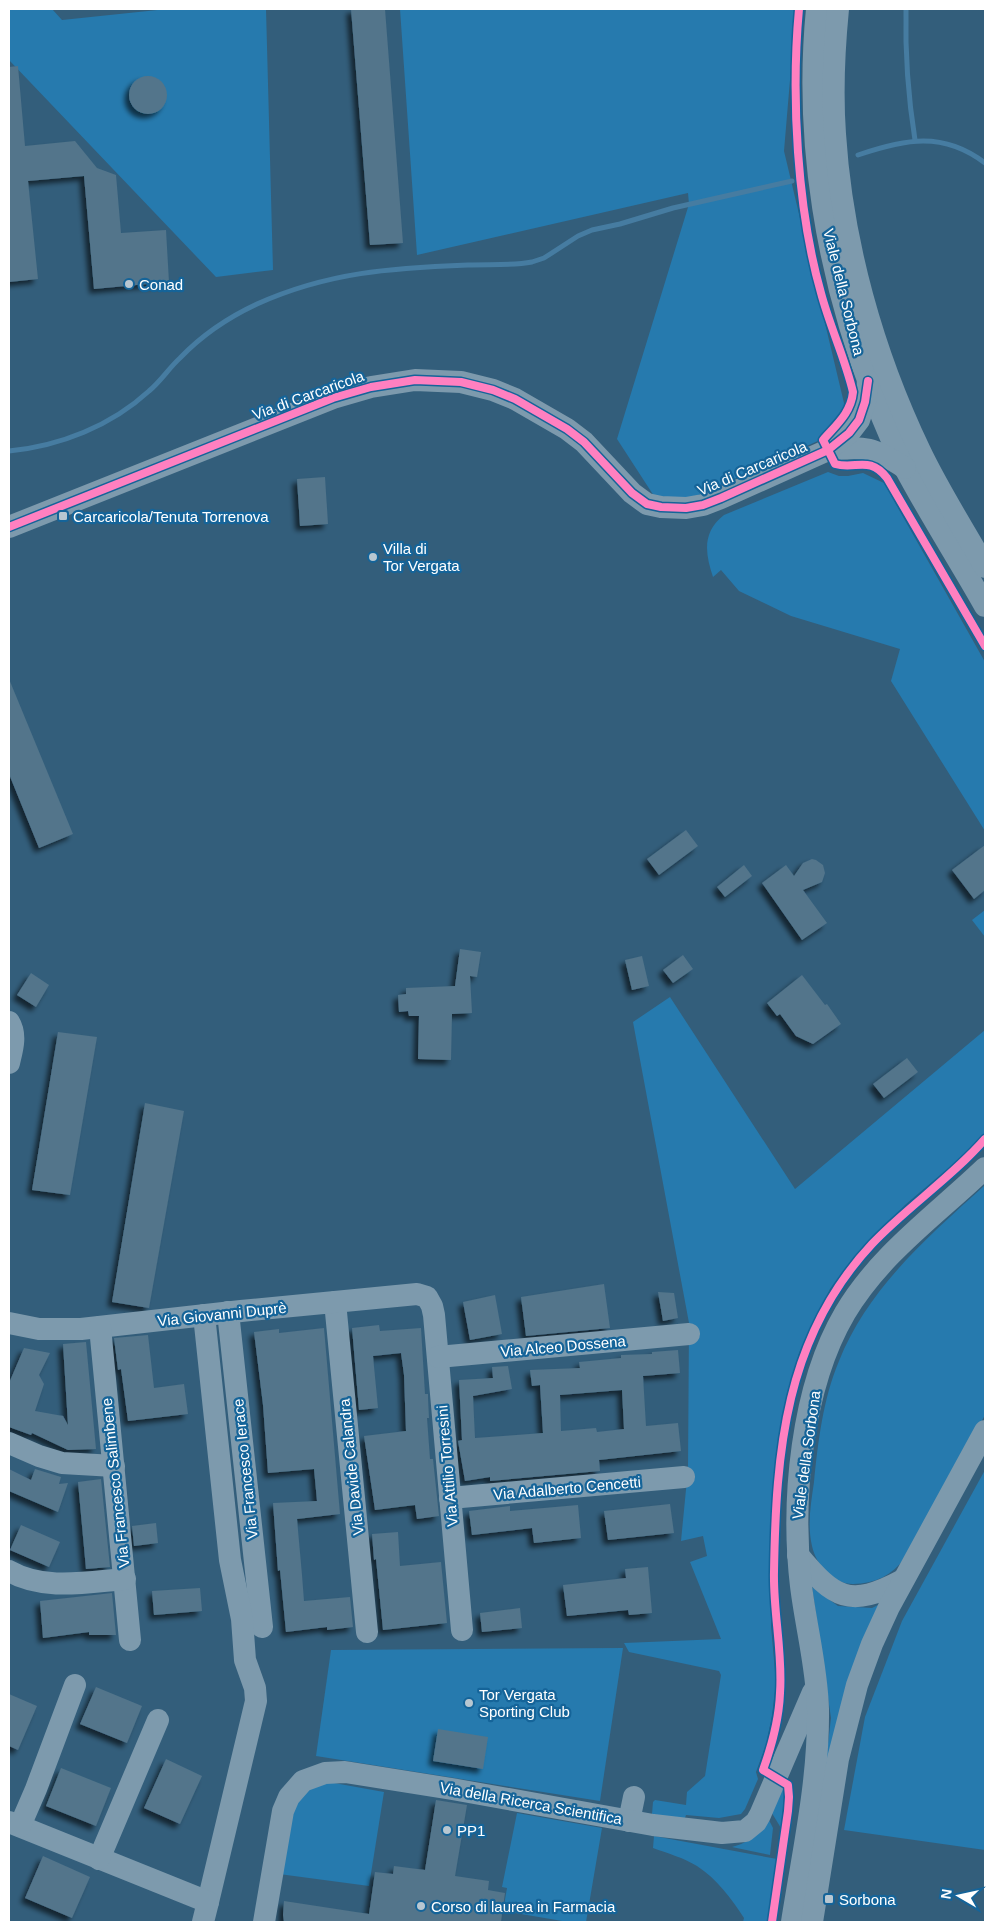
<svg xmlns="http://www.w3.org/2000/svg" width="994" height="1931" font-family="Helvetica,sans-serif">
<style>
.green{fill:#267aae}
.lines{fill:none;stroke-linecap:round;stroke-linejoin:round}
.stream{stroke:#467ca1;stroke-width:5}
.building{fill:#52758b;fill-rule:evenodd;filter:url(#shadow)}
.minor{stroke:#7d9aad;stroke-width:22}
.cycleway-casing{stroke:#156499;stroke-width:11}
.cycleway{stroke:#ff80c0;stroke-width:8}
.poi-dot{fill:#b8c7d1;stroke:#156499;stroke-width:2}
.labels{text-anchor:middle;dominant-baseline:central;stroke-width:4.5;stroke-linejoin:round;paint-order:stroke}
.poi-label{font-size:15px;fill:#fff;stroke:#156499;text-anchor:start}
.street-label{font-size:15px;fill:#fff;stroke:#156499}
</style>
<defs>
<filter id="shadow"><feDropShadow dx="-4.5" dy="4.5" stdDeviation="2.5" flood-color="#0009"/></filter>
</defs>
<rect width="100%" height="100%" fill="#335e7b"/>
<g class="green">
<polygon points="9,9 52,9 62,20 167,9 266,9 273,270 216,277 9,60"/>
<polygon points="400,9 796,9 784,151 844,403 843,412 820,440 690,499 654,496 617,439 689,204 688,193 417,255"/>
<path d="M 828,472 L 839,476 L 848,476 L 863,473 L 884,483 L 985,662 L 985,831 L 891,681 L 900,649 L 791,616 L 739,591 L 721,570 L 713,577 C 705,553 702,532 724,515 Z"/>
<polygon points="985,910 985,937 972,920"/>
<polygon points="670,997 795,1189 985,1030 985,1133 965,1154 905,1205 847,1266 830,1289 799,1353 782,1420 777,1470 773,1521 771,1626 776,1683 772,1716 766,1745 756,1772 758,1779 745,1809 741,1814 719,1818 686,1815 684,1821 652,1814 653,1802 655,1800 686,1805 687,1792 705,1776 721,1675 719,1671 629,1652 624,1643 721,1639 690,1562 707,1556 703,1536 681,1541 688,1469 689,1323 633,1022"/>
<path d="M 985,1185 L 985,1415 L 905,1558 C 892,1575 875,1584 853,1584 C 833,1584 816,1565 812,1546 C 807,1525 811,1503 814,1482 C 818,1442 823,1399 839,1361 C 868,1288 929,1236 985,1185 Z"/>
<polygon points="985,1470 985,1850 844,1830 865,1717 902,1621"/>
<polygon points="812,1587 838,1606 872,1608 882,1603 823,1786 831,1718"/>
<polygon points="623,1648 600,1801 316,1756 331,1650"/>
<polygon points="786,1777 781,1828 770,1810"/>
<polygon points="323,1781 384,1792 369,1886 279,1874 297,1793"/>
<polygon points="517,1813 602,1828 586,1922 568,1922 503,1911 507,1888 502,1887"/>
<path d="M 767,1816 L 773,1828 L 770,1855 L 732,1847 C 753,1841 756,1834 767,1816 Z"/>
<path d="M 654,1836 L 777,1859 L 767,1922 L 743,1922 L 744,1918 C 731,1898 717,1879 697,1866 C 684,1858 667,1853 653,1848 Z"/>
</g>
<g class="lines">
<g class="stream">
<path d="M 906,9 C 905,54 908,96 915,140"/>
<path d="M 858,155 C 905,139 943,131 985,163"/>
<path d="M 9,451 C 60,446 111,426 149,391 C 161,381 169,368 180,358 C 202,335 229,317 257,304 C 328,272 392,268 468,265 C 489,264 511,266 532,262 L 544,258 L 578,236 L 592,230 L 620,224 L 673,208 L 792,181"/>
</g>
</g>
<g class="building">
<polygon points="351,9 385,9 403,243 370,245"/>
<polygon points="18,66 25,146 75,141 97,168 116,175 121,233 166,230 169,282 94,289 84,176 28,181 38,279 9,282 9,67"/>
<circle cx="148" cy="95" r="19"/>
<polygon points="325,477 328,524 300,526 297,479"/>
<polygon points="9,679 73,834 39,848 9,774"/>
<polygon points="686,830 698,846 659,875 647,859"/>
<polygon points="985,845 985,890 974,899 952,870"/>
<polygon points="812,859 816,860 823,865 825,873 822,882 803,890 827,923 802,940 762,883 786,865 794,876 803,863"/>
<polygon points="744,865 752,876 725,897 717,887"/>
<polygon points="460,949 481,952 477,977 470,976 472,1013 452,1014 451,1060 418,1059 419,1016 409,1016 408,1011 399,1012 398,995 406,994 406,988 455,986"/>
<polygon points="683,955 693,969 673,983 663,970"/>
<polygon points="642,956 649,986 632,990 625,960"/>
<polygon points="31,973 49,985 36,1007 17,995"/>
<polygon points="802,975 825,1005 827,1004 841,1024 813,1044 796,1036 780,1014 777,1016 767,1003"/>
<polygon points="58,1032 97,1037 70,1195 32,1190"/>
<polygon points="907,1058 918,1072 884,1098 873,1084"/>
<polygon points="145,1103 184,1111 149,1308 112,1302"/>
<polygon points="604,1284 610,1328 526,1336 521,1297"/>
<polygon points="658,1292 674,1293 678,1318 663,1321"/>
<polygon points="495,1295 502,1334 470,1340 463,1302"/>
<polygon points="379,1325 380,1331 421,1328 425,1394 428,1394 428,1398 429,1418 427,1418 430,1459 433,1459 439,1516 417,1519 415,1505 375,1510 364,1436 406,1431 404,1375 401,1353 373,1356 378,1408 359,1410 352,1328"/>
<polygon points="324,1328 340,1514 297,1519 302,1575 304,1601 350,1597 353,1627 327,1630 327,1627 286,1632 280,1570 278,1571 273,1503 317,1501 314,1469 268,1473 263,1405 254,1332 279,1329 279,1333"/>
<polygon points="148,1335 154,1388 184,1384 188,1414 128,1421 121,1369 118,1370 114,1338"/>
<polygon points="86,1342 96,1449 68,1450 32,1433 31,1435 9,1427 9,1383 24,1348 50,1353 39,1375 44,1384 35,1411 63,1416 68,1425 63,1344"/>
<path d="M 678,1350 L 680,1373 L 643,1376 L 646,1426 L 678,1423 L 681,1451 L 599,1460 L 600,1471 L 490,1481 L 490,1477 L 465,1481 L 458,1441 L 462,1440 L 459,1380 L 493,1378 L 492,1367 L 508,1366 L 512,1389 L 473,1396 L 475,1438 L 543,1433 L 540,1385 L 532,1386 L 530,1370 L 580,1368 L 579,1362 L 621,1358 L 621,1355 L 652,1354 L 652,1352 ZM 622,1390 L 624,1429 L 597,1432 L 596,1428 L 561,1431 L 560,1395 Z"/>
<polygon points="9,1469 31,1480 35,1469 61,1477 59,1484 68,1483 58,1512 9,1491"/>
<polygon points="101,1479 110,1567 86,1569 78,1482"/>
<polygon points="670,1504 674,1533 608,1540 604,1511"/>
<polygon points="578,1505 581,1538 534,1543 532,1528 472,1535 469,1511 510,1506 510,1511"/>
<polygon points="156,1523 158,1543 134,1546 132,1526"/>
<polygon points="21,1525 60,1542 49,1567 10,1550"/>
<polygon points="398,1532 400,1566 441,1562 447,1623 383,1630 376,1559 374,1560 372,1534"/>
<polygon points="648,1567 652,1613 629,1615 628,1610 567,1616 563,1585 626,1578 625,1569"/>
<polygon points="200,1588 202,1611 154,1615 152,1591"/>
<polygon points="112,1593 116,1635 89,1635 89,1632 43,1638 40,1601"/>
<polygon points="520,1608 522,1628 482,1632 480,1613"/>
<polygon points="96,1687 142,1706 127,1743 80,1724"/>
<polygon points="9,1694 37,1706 18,1750 9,1746"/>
<polygon points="438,1729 488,1737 483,1769 433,1761"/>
<polygon points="166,1759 202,1776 180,1824 144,1808"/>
<polygon points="61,1768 111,1788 96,1826 46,1806"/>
<polygon points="436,1800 467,1805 455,1876 489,1881 488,1890 505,1893 501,1922 284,1922 283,1915 284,1901 369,1914 375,1872 393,1874 394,1866 425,1870"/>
<polygon points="43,1856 90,1877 72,1918 25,1898"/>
</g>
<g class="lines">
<g class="minor">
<path d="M 817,9 C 804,141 827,276 875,399 C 884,422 894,446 905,468 C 930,515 959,560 985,606"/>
<path d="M 838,9 C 834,50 832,92 835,134 C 842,243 873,353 920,451 C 939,491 963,528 985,567"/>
<path d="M 828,450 C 866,446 873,447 905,468"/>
<polyline points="9,527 333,398 371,387 415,380 461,382 493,390 515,399 567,429 584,442 632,493 647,504 661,507 686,508 703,505 721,498 828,450 849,433 859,420 865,402 868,381"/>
<path d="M 9,1022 C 17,1035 12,1050 9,1063"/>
<polyline points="335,1302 367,1632"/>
<polyline points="228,1312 262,1627"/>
<polyline points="204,1315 230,1560 242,1619 245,1660 255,1688 256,1701 208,1902"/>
<polyline points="9,1323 39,1329 81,1329 241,1311 417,1294 427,1297 432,1306 434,1315 462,1630"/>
<polyline points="100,1327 130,1640"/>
<polyline points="438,1357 689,1334"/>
<polyline points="9,1443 39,1456 62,1463 114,1466"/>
<polyline points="450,1498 684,1477"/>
<path d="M 798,1555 C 834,1598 849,1609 903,1580"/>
<path d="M 9,1571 C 44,1591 87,1582 125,1579"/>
<polyline points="629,1821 634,1797"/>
<polyline points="9,1822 208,1902 203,1922"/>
<polyline points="20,1826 36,1789 75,1685"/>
<polyline points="99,1859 158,1720"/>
<polyline points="264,1922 283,1811 289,1797 303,1781 325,1773 345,1772 452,1789 653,1825 722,1833 745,1831 756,1822 760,1815 813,1692"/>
<path d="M 792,1922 C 803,1852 819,1780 818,1709 C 817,1668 806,1627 801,1586 C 791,1501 801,1388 845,1313 C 880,1254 936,1215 985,1168"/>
<polyline points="812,1922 838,1759 857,1685 872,1644 889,1607 985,1431"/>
</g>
<defs>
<g id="cycleway">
<path d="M 799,9 C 791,96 797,209 821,293 C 830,327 845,358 853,392 C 851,413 836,425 823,440 L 835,464 C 856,470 869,455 887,478 L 985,646"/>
<polyline points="9,527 333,398 371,387 415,380 461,382 493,390 515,399 567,429 584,442 632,493 647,504 661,507 686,508 703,505 721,498 828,450 849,433 859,420 865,402 868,381"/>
<path d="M 772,1922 L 788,1811 L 789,1797 L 788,1785 L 763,1770 C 772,1745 779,1720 780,1693 C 783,1653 773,1612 774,1572 C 776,1452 785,1337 872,1244 C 907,1207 951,1178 985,1139"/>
</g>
</defs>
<use href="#cycleway" class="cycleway-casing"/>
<use href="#cycleway" class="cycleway"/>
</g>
<g class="poi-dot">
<circle cx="129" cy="284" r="5"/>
<rect x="58" y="511" width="10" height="10" rx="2.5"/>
<circle cx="373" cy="557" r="5"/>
<circle cx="469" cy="1703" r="5"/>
<circle cx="447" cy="1830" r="5"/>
<rect x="824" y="1894" width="10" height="10" rx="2.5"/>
<circle cx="421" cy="1906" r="5"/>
</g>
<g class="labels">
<g class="poi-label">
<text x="139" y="284">Conad</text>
<text x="73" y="516">Carcaricola/Tenuta Torrenova</text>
<text x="383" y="548">Villa di<tspan x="383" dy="17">Tor Vergata</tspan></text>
<text x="479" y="1694">Tor Vergata<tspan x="479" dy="17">Sporting Club</tspan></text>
<text x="457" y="1830">PP1</text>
<text x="839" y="1899">Sorbona</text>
<text x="431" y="1906">Corso di laurea in Farmacia</text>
</g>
<g class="street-label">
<text transform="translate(844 292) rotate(76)">Viale della Sorbona</text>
<text transform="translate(308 395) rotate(-20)">Via di Carcaricola</text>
<text transform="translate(752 468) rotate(-23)">Via di Carcaricola</text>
<text transform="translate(222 1314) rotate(-6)">Via Giovanni Duprè</text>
<text transform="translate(563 1346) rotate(-5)">Via Alceo Dossena</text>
<text transform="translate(806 1455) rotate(-82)">Viale della Sorbona</text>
<text transform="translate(447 1466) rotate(-95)">Via Attilio Torresini</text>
<text transform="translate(351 1467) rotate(-96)">Via Davide Calandra</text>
<text transform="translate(245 1469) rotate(-96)">Via Francesco Ierace</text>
<text transform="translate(115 1483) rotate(-96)">Via Francesco Salimbene</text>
<text transform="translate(567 1488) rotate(-5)">Via Adalberto Cencetti</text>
<text transform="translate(531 1803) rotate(10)">Via della Ricerca Scientifica</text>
</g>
</g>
<rect width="994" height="1931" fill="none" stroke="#ffffff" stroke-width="20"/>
<g transform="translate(959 1896) rotate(279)" stroke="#156499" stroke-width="4" paint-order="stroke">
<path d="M0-4L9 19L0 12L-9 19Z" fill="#ffffff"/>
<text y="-8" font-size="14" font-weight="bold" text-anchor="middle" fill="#ffffff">N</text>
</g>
</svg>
